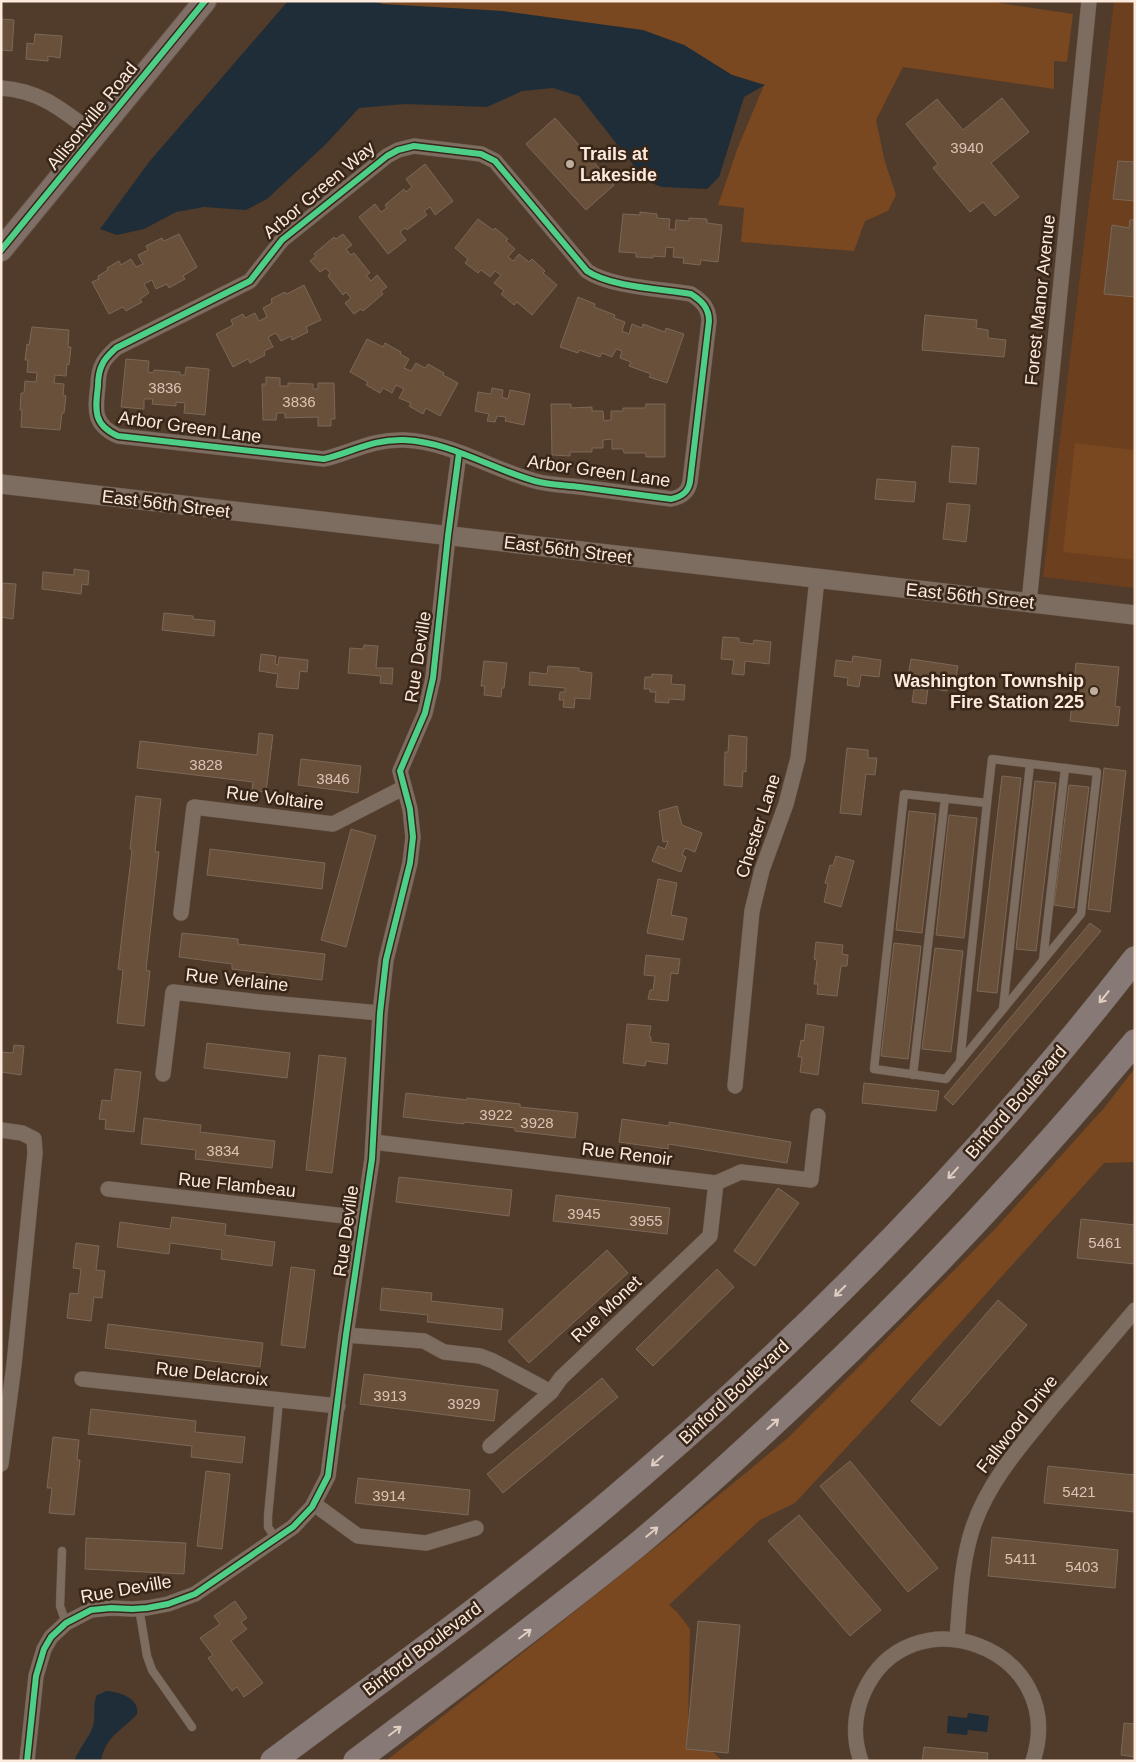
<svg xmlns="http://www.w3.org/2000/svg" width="1136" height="1762" font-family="Helvetica,sans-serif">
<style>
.built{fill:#6c3f1e}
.green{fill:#794720}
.water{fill:#1e2d37}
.building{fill:#69503a;stroke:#7a6859}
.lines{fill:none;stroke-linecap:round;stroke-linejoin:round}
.service-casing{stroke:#685749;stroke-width:9}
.minor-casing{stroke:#685749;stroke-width:16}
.tertiary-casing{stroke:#685749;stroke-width:20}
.secondary-casing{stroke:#685749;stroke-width:24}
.primary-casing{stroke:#685749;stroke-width:26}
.service{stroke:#7d6d60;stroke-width:8}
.minor{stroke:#7d6d60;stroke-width:15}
.tertiary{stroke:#7d6d60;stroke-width:19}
.secondary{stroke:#7f6f67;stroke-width:22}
.primary{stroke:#877976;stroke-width:25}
.cycleway-casing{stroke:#382619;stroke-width:9}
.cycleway{stroke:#4dcf88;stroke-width:6}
.oneway{stroke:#e0cec2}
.poi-dot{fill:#c1ad9e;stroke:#382619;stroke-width:2}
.labels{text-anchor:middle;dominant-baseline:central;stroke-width:5;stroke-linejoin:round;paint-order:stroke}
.number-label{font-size:15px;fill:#d9c4b4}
.street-label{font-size:18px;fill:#feeadc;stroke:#382619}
.poi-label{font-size:18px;font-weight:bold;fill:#feeadc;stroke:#382619;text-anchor:start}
</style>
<rect width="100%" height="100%" fill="#513b2a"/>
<polygon class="built" points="1114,1 1135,1 1135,588 1043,577"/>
<g class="green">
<polygon points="372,1 987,1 1073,14 1067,62 1054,61 1054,89 903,67 876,120 885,162 896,195 888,211 865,221 854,251 741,242 744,208 718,205 738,147 764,85 732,75 684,45 383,4"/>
<polygon points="1075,443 1135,450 1135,560 1063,552"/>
<polygon points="1135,1068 1135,1162 1104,1163 886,1405 795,1503 760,1520 669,1605 677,1612 690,1629 688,1727 722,1761 386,1761 661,1543 789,1437 994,1230 1104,1108"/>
</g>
<g class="water">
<polygon points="288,1 372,1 383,4 503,11 643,30 684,45 732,75 765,85 744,97 719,177 707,189 662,187 646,181 579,96 553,88 522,91 487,107 405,104 359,108 326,144 267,199 246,210 204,207 176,212 144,229 117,235 100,229 149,162"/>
<path d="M 107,1691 C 119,1692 140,1698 137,1714 C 122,1731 106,1735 101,1761 L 74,1761 C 79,1749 90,1736 93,1726 C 96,1716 92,1705 97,1695 Z"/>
<polygon points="968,1713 989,1716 987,1732 968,1730 967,1735 947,1733 948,1716 967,1718"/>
</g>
<g class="building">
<polygon points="1,19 14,20 12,51 1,50"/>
<polygon points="35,34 62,36 60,58 48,56 48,61 26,59 27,43 34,44"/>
<polygon points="1002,98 1029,132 991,163 1019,197 995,216 983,202 970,212 933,168 938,164 906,124 937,99 963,130"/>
<polygon points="555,118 614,185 586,210 526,144"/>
<polygon points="1118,161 1135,162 1135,201 1113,199"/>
<polygon points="425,164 453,201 435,215 430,207 424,211 427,215 407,230 405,228 400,232 406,240 388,254 359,217 375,204 381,212 387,208 385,205 404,189 406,192 412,187 406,179"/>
<polygon points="640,212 657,214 657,218 670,219 669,229 675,230 676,220 689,221 689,218 707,219 707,223 722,225 718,262 701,260 700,265 683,263 684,258 673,257 674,248 666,247 665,257 653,256 653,258 636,257 636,253 619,252 623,214 640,215"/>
<polygon points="478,219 493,230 495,228 508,239 506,241 515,249 508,257 513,261 519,254 529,262 532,259 545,271 543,273 557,285 532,315 517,302 514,305 501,294 504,291 494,283 501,275 495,271 490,277 481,270 478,273 465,263 468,259 455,248"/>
<polygon points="1130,220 1135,220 1135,297 1104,294 1112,225 1129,228"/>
<polygon points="179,234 197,267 183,276 185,279 169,288 167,284 156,289 152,280 144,284 149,293 140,299 142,302 126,311 123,307 109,314 92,282 99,279 98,276 108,270 107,268 119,261 121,265 131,259 136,267 143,264 138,255 148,250 146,246 162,238 164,241"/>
<polygon points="343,234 352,245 346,249 351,255 354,253 370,273 366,275 371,281 377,275 387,287 381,291 383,294 363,311 361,309 354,314 345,303 351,298 346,292 343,295 328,276 330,273 326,268 320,272 310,261 316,256 314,254 334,237 336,239"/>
<polygon points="304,285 321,320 306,327 308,332 292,340 291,336 281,341 276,333 268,337 273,347 264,351 265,355 250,363 248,359 233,367 216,334 233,325 231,320 243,314 245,318 255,313 259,321 267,317 263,308 272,303 271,299 285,292 287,294"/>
<polygon points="578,297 595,304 594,307 615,315 614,318 625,322 622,331 629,334 632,324 642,328 643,324 665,332 666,328 684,334 667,383 649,377 651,374 629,366 631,362 620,358 622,351 616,349 612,357 602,353 600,357 579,350 578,353 560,347"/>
<polygon points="925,315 977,320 976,328 988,330 988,338 1006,340 1004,357 922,350"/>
<polygon points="32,327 69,330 68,347 71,347 69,365 67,364 66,376 55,375 54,383 64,384 63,395 66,396 64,413 62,413 60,430 21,427 22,410 20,410 21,393 24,393 25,381 36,382 37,373 27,372 28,360 25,360 27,344 29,345"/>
<polygon points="367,339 383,347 385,343 401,352 400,354 409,359 404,368 411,371 416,363 425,368 428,364 444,373 443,375 458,383 440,416 426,408 423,414 409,406 411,403 399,398 404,389 396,385 392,393 383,388 380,393 366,385 368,382 350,372"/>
<polygon points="126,359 149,361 148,372 153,373 154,370 180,372 180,375 185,375 186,367 209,369 205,415 184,413 185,403 176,402 176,406 152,404 153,399 144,399 144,409 121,407"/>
<polygon points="266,377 280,378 280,386 288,386 288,383 313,384 313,389 318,389 318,383 334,383 335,419 331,419 331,426 318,426 318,417 285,418 285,413 277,413 276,420 263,420 262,384 266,384"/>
<polygon points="492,388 503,390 502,397 508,399 510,390 530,394 524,425 505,421 506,417 497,416 495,422 487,421 489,414 475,411 478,392 491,394"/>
<polygon points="551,404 571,404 571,408 592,407 592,411 603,411 604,421 611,420 611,411 623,411 623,408 645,408 646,404 665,404 665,457 646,457 646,453 624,453 623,449 612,449 612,439 603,440 603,448 592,448 592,452 570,452 570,456 552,455"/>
<polygon points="952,446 979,448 976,484 949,482"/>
<polygon points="877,479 916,482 914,502 875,499"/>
<polygon points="947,503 970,505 966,542 943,539"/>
<polygon points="74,569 89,571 88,585 82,584 81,594 42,589 43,572 74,575"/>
<polygon points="3,583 16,584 13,619 1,617 1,587"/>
<polygon points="164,613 193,616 193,619 215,621 214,636 162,630"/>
<polygon points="723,637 739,638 739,642 753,644 754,640 771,642 769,664 745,661 744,675 732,674 734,660 721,659"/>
<polygon points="364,645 378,646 376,668 393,668 392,684 380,683 381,676 348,673 350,648 363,649"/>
<polygon points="261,654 276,656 275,664 278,665 279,657 308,660 307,672 300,671 298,689 276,687 278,674 259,671"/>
<polygon points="853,656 881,660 879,677 861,675 859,687 847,685 848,678 834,676 836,660 852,662"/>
<polygon points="911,659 958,666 955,682 948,681 947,691 928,688 926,704 912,702 914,689 924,690 926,679 908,677"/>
<polygon points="484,661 507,663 504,688 502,688 501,697 484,695 485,686 481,686"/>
<polygon points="1076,663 1119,667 1115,706 1120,707 1118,726 1070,721"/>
<polygon points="548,666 579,668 579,671 592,673 590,699 575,698 574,708 563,707 564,700 559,700 560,692 565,692 565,688 529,685 530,672 547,674"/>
<polygon points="652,674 672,675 671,684 685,685 684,700 669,699 669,703 655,702 656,692 650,692 650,689 644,689 645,677 652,677"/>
<polygon points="259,733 273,735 266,792 252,790 253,782 137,768 140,741 257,755"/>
<polygon points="729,735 747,737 746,772 743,771 742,787 724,785 725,752 728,752"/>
<polygon points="847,748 868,750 868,758 877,758 875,775 866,774 861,815 840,813"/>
<polygon points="301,759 361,766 358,793 298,785"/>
<polygon points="1104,768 1126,771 1110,912 1088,909"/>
<polygon points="1002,776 1021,778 997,993 977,991"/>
<polygon points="1035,781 1056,783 1036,951 1016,949"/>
<polygon points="1069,785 1089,787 1074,908 1054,905"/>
<polygon points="136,796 161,799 155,852 159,852 146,970 150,971 144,1026 117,1023 123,970 118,969 132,850 130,849"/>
<polygon points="677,806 682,825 702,833 695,852 685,848 682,855 686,857 681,872 652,861 658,846 665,849 668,841 663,842 659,811"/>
<polygon points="909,811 936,814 922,933 896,930"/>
<polygon points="949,815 977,818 964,938 936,935"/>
<polygon points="351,829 376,836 346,947 321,940"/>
<polygon points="210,849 325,863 322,889 207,875"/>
<polygon points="836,856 854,861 841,907 824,902 828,884 825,883 830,865 833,866"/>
<polygon points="658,879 677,883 671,915 687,918 683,940 647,933"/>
<polygon points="1090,923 1101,931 953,1105 944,1097"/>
<polygon points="182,933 238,939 238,944 325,954 322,980 232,969 232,964 179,957"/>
<polygon points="816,942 843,945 842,954 848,955 847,966 841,966 837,996 817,994 818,984 814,984 817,960 814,959"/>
<polygon points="894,943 921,946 908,1059 881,1056"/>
<polygon points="935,948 963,951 951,1052 922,1049"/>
<polygon points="646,955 680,959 678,974 671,973 668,1001 648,999 650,990 653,990 655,976 644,975"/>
<polygon points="627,1024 651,1026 649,1037 651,1037 651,1042 669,1044 667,1064 646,1061 645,1066 623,1063"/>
<polygon points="806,1024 824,1027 818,1075 800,1072 802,1057 798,1057 801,1040 804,1041"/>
<polygon points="207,1043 290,1053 287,1078 204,1068"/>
<polygon points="14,1045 24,1046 21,1075 1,1072 1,1052 13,1053"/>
<polygon points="319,1055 346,1058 332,1173 306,1170"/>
<polygon points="115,1069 141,1072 134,1132 105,1129 106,1120 99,1119 102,1100 111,1101"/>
<polygon points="864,1083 939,1091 936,1111 862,1103"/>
<polygon points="406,1093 467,1100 467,1098 520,1104 520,1107 578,1113 575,1138 515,1131 515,1128 464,1122 464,1124 403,1117"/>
<polygon points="144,1118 201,1125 200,1132 275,1141 272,1168 195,1159 196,1150 141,1144"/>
<polygon points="622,1119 669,1126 669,1122 791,1142 787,1163 668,1144 668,1149 619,1142"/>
<polygon points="399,1177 512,1190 509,1216 396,1202"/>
<polygon points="778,1188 799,1203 755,1266 734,1251"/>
<polygon points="556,1195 670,1208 667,1234 553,1221"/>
<polygon points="172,1217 226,1224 225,1235 275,1242 272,1266 221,1259 222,1250 170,1243 169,1254 117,1247 120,1222 170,1229"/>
<polygon points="1081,1219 1135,1225 1135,1264 1077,1258"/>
<polygon points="76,1243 99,1246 96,1270 105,1271 102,1298 94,1297 91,1321 67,1318 70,1293 78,1294 81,1269 73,1268"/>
<polygon points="607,1250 628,1273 529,1363 508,1341"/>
<polygon points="291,1267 315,1270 305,1348 281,1345"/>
<polygon points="717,1269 734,1287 653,1366 636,1349"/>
<polygon points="382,1288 432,1293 431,1301 503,1309 501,1330 427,1322 428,1315 380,1310"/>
<polygon points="998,1300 1027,1325 940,1426 911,1401"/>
<polygon points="108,1324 263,1343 260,1367 105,1348"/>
<polygon points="364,1374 498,1390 494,1421 360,1404"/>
<polygon points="602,1378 618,1397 503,1493 487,1474"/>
<polygon points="91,1409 196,1421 195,1432 245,1437 242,1463 191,1457 192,1446 88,1434"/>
<polygon points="53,1437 79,1440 77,1460 80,1460 74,1515 49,1513 52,1488 47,1488"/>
<polygon points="850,1461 938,1568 908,1592 820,1486"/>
<polygon points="1048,1466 1135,1475 1135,1512 1044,1503"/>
<polygon points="206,1471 230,1474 222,1549 197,1546"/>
<polygon points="358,1478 470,1490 468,1515 355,1503"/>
<polygon points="799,1515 881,1610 850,1636 768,1541"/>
<polygon points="992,1537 1118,1550 1115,1588 988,1576"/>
<polygon points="86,1538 186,1543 184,1574 85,1569"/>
<polygon points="235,1601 247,1618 241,1622 247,1629 231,1641 263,1683 244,1697 237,1687 232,1691 208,1658 213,1655 200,1638 220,1624 214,1616"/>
<polygon points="698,1621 740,1625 728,1753 686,1749"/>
<polygon points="1124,1723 1135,1724 1135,1757 1121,1755"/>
<polygon points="924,1747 988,1753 987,1761 922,1761"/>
</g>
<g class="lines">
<defs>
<g id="service">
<polygon points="992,759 1097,772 1081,914 946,1079 874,1069 904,794 987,803"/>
<polyline points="1043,960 1065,768"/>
<polyline points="1003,1009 1030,764"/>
<polyline points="960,1062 987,803"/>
<polyline points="913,1075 945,798"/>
<polyline points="276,1539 268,1527 268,1516 279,1400"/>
<polyline points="62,1551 60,1606 66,1623"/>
<polyline points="139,1608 147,1656 152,1670 192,1727"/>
</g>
<g id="minor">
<path d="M 1,88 C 43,91 64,112 96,135"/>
<path d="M 414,146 L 481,154 L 495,161 L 587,271 C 610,287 662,289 691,294 C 702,301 709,308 709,321 L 690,482 C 688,493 681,497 671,499 C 640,495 610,491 580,487 C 565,485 549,485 535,481 C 491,469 451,442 404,440 C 372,439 353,452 324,459 L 118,436 C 93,425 95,410 98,386 C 98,379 99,370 103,363 C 106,357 111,353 116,348 L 250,281 L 282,240 L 387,156 L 398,150 Z"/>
<polyline points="1029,603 1089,1"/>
<polyline points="181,913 194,807 333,824 403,788"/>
<polyline points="163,1074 173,992 259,1002 380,1013"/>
<polyline points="735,1086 752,911 762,870 786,804 798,758 817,579"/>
<polyline points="1,1130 22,1133 34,1139 35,1153 14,1365 1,1464"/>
<polyline points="373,1142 716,1183 741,1172 811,1180 818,1116"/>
<polyline points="108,1189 363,1218"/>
<polyline points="346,1335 424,1341 444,1352 480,1356 493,1361 551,1392"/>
<polyline points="82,1379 338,1406"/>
<polyline points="490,1446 551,1392 561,1378 710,1236 716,1183"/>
<polyline points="314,1504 358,1536 426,1543 476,1528"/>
<path d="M 957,1639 C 960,1602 961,1563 973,1527 C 989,1480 1023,1443 1054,1405 C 1081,1374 1108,1342 1135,1310"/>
<polyline points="27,1761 36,1676 44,1649 51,1637 66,1623 91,1610 111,1608 132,1609 147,1608 168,1604 195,1594 293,1527 312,1507 328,1476 346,1335 372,1159 380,1013 386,960 410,863 413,837 410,809 400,771 425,713 433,678 448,536 459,453"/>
<path d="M 861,1761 C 853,1739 854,1715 863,1694 C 908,1589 1070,1648 1033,1761"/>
</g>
<polyline id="tertiary" points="1,484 1135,615"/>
<polyline id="secondary" points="1,250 205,1"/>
<g id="primary">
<path d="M 273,1761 C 384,1678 497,1597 603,1508 C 798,1344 978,1161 1135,959"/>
<path d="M 356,1761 C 450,1690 545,1620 636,1546 C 678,1511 719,1474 760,1436 C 894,1313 1018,1182 1135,1042"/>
</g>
</defs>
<use href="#service" class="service-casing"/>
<use href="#minor" class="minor-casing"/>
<use href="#tertiary" class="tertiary-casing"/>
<use href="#secondary" class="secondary-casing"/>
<use href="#primary" class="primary-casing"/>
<use href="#service" class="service"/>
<use href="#minor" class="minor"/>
<use href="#tertiary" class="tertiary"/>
<use href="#secondary" class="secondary"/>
<use href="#primary" class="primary"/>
<defs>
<g id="cycleway">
<path d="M 414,146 L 481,154 L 495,161 L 587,271 C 610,287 662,289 691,294 C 702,301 709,308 709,321 L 690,482 C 688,493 681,497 671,499 C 640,495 610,491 580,487 C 565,485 549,485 535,481 C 491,469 451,442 404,440 C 372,439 353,452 324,459 L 118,436 C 93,425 95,410 98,386 C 98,379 99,370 103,363 C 106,357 111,353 116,348 L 250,281 L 282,240 L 387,156 L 398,150 Z"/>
<polyline points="1,250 205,1"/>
<polyline points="27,1761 36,1676 44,1649 51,1637 66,1623 91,1610 111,1608 132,1609 147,1608 168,1604 195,1594 293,1527 312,1507 328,1476 346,1335 372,1159 380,1013 386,960 410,863 413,837 410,809 400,771 425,713 433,678 448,536 459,453"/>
</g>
</defs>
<use href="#cycleway" class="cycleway-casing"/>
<use href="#cycleway" class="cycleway"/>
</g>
<defs><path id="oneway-shaft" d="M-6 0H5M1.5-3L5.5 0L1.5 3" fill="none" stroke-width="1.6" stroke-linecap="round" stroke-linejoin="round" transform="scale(1.25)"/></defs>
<g class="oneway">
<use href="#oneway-shaft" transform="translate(1104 997) rotate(129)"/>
<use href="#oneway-shaft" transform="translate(953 1173) rotate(132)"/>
<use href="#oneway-shaft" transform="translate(840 1291) rotate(135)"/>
<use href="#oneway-shaft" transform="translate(773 1424) rotate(-42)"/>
<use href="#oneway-shaft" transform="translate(657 1461) rotate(139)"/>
<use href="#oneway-shaft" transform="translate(652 1532) rotate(-40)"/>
<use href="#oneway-shaft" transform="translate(525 1634) rotate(-37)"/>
<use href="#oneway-shaft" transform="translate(395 1731) rotate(-37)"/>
</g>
<g class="poi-dot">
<circle cx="570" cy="164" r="5"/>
<circle cx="1094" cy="691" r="5"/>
</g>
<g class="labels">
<g class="number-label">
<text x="967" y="147">3940</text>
<text x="165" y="387">3836</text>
<text x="299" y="401">3836</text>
<text x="206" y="764">3828</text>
<text x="333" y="778">3846</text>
<text x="496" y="1114">3922</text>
<text x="537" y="1122">3928</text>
<text x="223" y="1150">3834</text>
<text x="584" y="1213">3945</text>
<text x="646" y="1220">3955</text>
<text x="1105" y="1242">5461</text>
<text x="390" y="1395">3913</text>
<text x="464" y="1403">3929</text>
<text x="1079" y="1491">5421</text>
<text x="389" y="1495">3914</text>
<text x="1021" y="1558">5411</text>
<text x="1082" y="1566">5403</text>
</g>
<g class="street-label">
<text transform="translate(92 116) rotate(-51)">Allisonville Road</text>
<text transform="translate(319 190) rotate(-40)">Arbor Green Way</text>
<text transform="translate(1040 300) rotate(-84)">Forest Manor Avenue</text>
<text transform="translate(190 427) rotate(8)">Arbor Green Lane</text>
<text transform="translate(599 471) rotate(8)">Arbor Green Lane</text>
<text transform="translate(166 504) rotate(7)">East 56th Street</text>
<text transform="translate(568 550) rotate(7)">East 56th Street</text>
<text transform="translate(970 596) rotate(6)">East 56th Street</text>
<text transform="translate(418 657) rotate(-81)">Rue Deville</text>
<text transform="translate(275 798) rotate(7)">Rue Voltaire</text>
<text transform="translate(758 826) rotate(-72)">Chester Lane</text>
<text transform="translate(237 980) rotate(6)">Rue Verlaine</text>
<text transform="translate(1016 1102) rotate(-49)">Binford Boulevard</text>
<text transform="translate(627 1154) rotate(7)">Rue Renoir</text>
<text transform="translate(237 1185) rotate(6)">Rue Flambeau</text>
<text transform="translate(346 1231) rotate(-82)">Rue Deville</text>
<text transform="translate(606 1309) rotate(-43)">Rue Monet</text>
<text transform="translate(212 1374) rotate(6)">Rue Delacroix</text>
<text transform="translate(734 1392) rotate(-43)">Binford Boulevard</text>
<text transform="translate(1017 1424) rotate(-52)">Fallwood Drive</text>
<text transform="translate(126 1589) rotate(-10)">Rue Deville</text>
<text transform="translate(422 1649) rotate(-37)">Binford Boulevard</text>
</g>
<g class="poi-label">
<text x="580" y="154">Trails at<tspan x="580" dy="21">Lakeside</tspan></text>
<text x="1084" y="681" text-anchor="end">Washington Township<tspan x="1084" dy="21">Fire Station 225</tspan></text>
</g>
</g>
<rect width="1136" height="1762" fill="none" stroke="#feeadc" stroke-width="5"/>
</svg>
